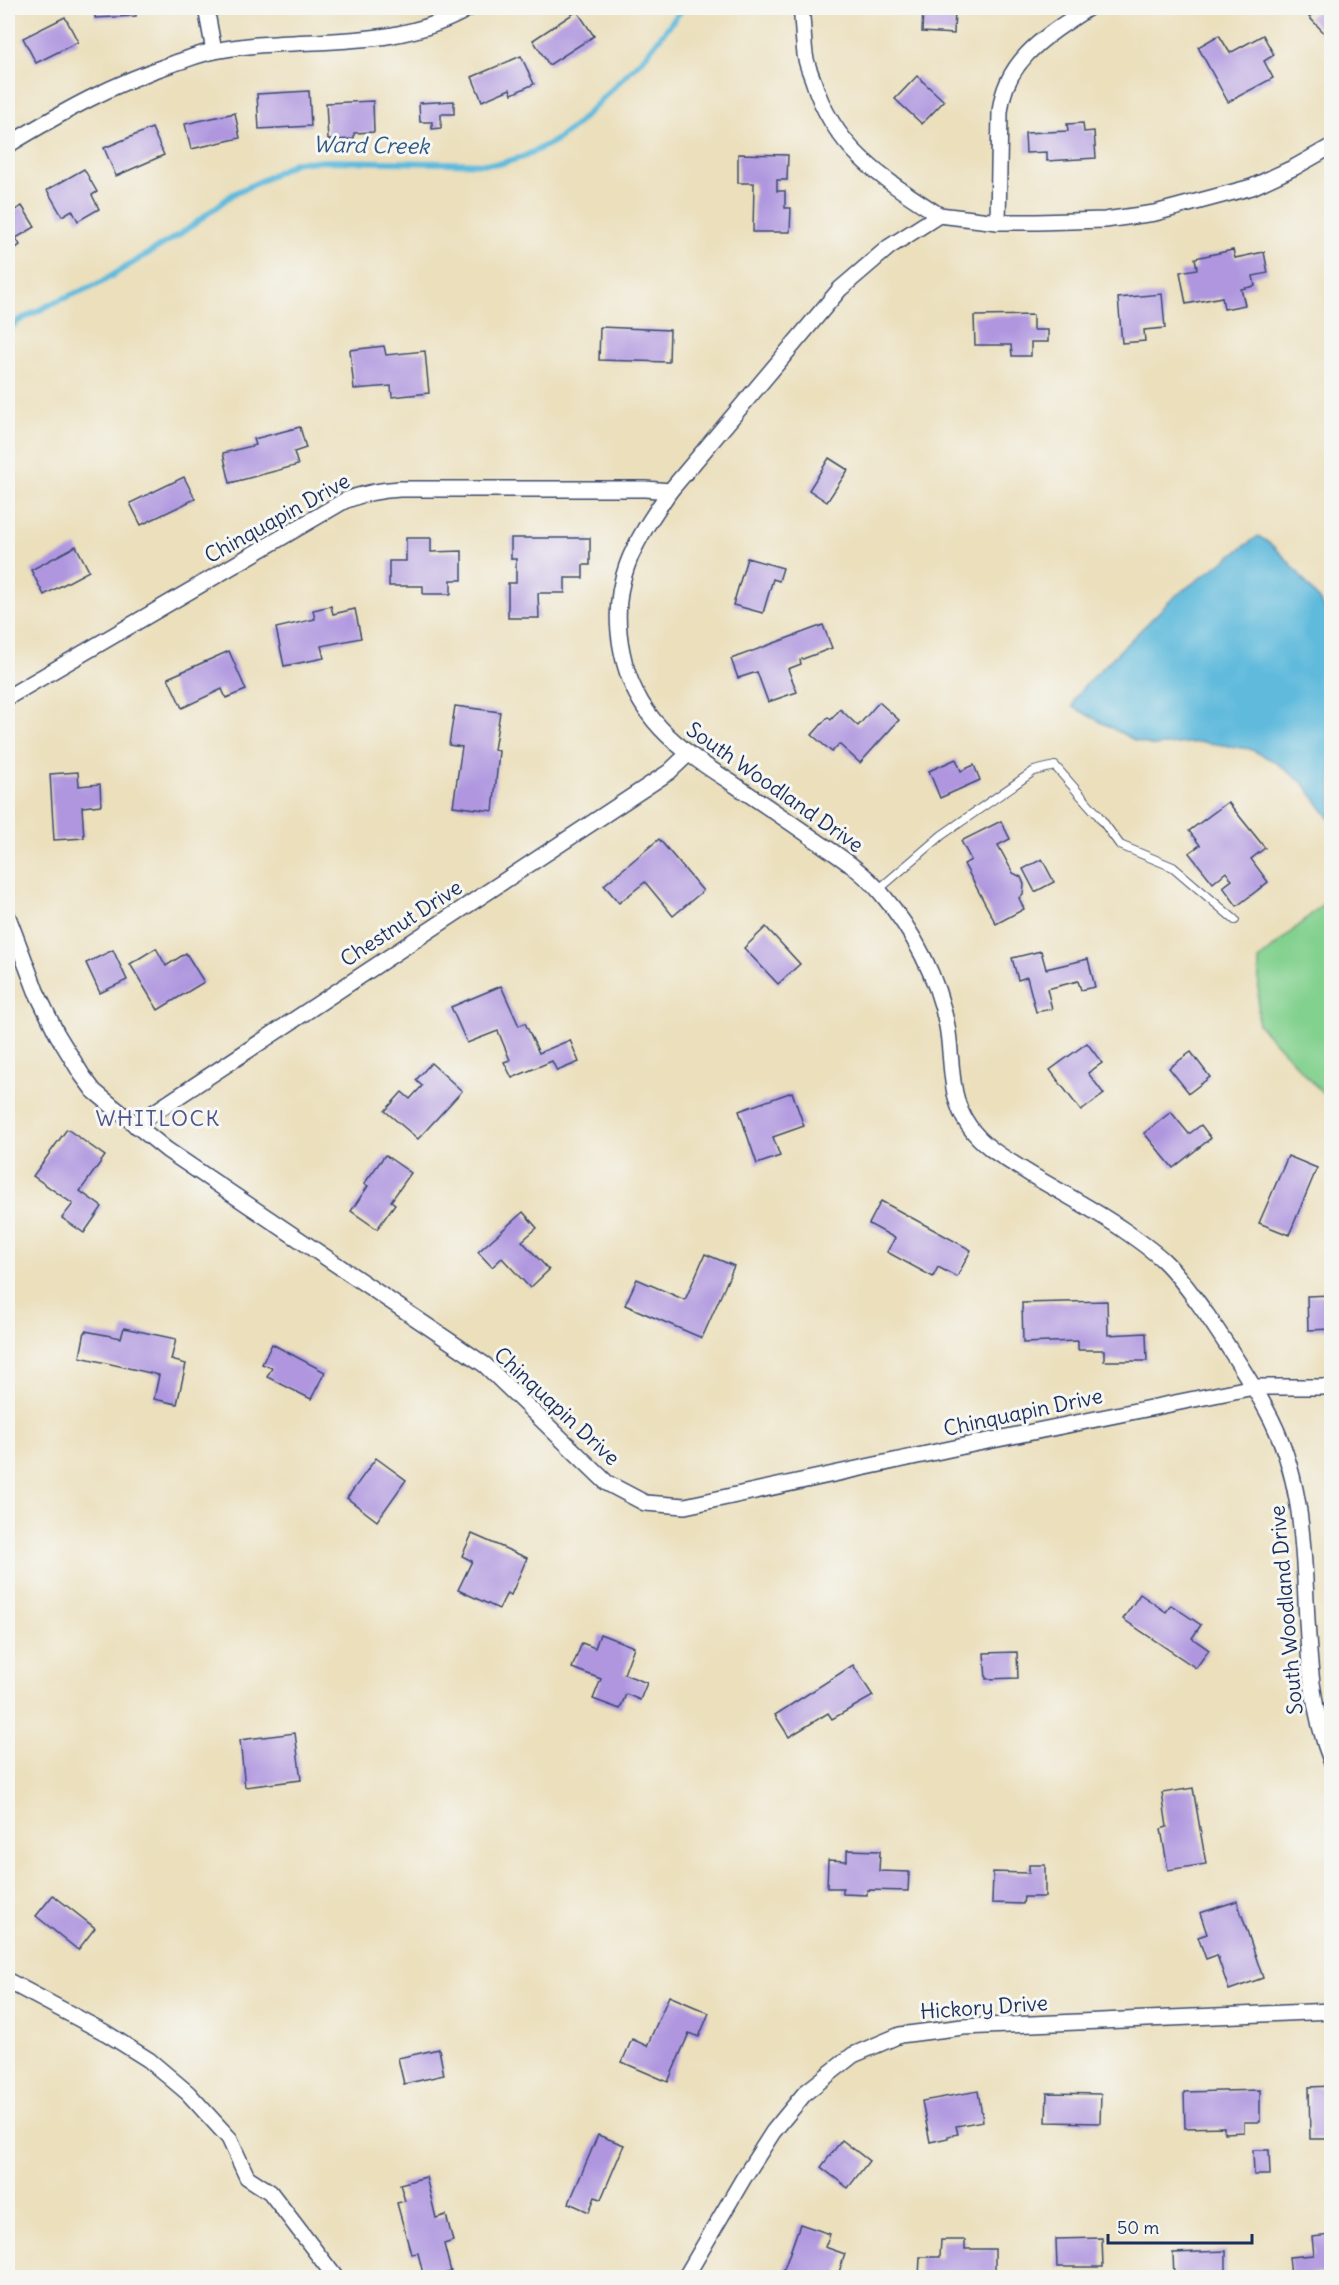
<svg xmlns="http://www.w3.org/2000/svg" width="1339" height="2285" font-family="Delius,sans-serif">
<style>
.green{fill:#83d18f;stroke:#4f8076;stroke-width:1.5}
.water{fill:#5fbadc;stroke:#3d749d;stroke-width:1.5}
.lines{fill:none;stroke-linecap:round;stroke-linejoin:round}
.stream{stroke:#5fbadc;stroke-width:6}
.building{fill:#af96df}
.service-casing{stroke:#3a496c;stroke-width:10}
.minor-casing{stroke:#3a496c;stroke-width:18}
.service{stroke:#fff;stroke-width:8}
.minor{stroke:#fff;stroke-width:15}
.labels{text-anchor:middle;dominant-baseline:central;stroke-width:6;stroke-linejoin:round;paint-order:stroke}
.street-label{font-size:21px;fill:#1b2f5e;stroke:#f6f6f2}
.water-label{font-size:22px;font-style:italic;fill:#2f5984;stroke:#f6f6f2}
.neighbourhood-label{font-size:22px;letter-spacing:1.5px;fill:#4f538b;stroke:#f6f6f2}
</style>
<rect width="100%" height="100%" fill="#f6f6f2"/>
<filter id="ink" filterUnits="userSpaceOnUse"><feTurbulence type="fractalNoise" baseFrequency=".0167" numOctaves="2"/><feDisplacementMap in="SourceGraphic" scale="12" xChannelSelector="R" yChannelSelector="G"/><feConvolveMatrix kernelMatrix="1 2 1 2 8 2 1 2 1" color-interpolation-filters="sRGB"/></filter>
<filter id="wash" filterUnits="userSpaceOnUse"><feTurbulence type="fractalNoise" baseFrequency=".008" numOctaves="4" result="noise"/><feDisplacementMap in="SourceGraphic" scale="24" xChannelSelector="R" yChannelSelector="G"/><feGaussianBlur stdDeviation="1.35" result="paint"/><feColorMatrix in="noise" values="0 0 0 0 0 0 0 0 0 0 0 0 0 0 0 0 0 1.4 0 .05"/><feComposite in="paint" operator="in"/></filter>
<g filter="url(#wash)">
<rect width="100%" height="100%" fill="#ebdfbc"/>
<polygon class="green" points="1331,897 1331,1102 1258,1024 1259,960"/>
<path class="water" d="M 1258,536 C 1284,549 1314,593 1331,617 L 1331,820 L 1304,784 L 1274,761 L 1250,749 L 1202,742 L 1153,746 L 1134,740 L 1073,707 L 1075,698 L 1084,686 L 1174,597 Z"/>
<g class="lines">
<polyline class="stream" points="8,331 18,321 55,302 100,283 188,229 233,194 261,181 296,162 331,161 499,164 523,157 555,141 575,126 647,54 683,8"/>
</g>
<g id="blocks">
<g class="building">
<polygon points="95,8 136,8 136,16 95,18"/>
<polygon points="923,8 955,8 954,34 922,32"/>
<polygon points="1319,8 1332,8 1332,41 1309,17"/>
<polygon points="577,11 594,36 549,65 533,40"/>
<polygon points="65,17 78,42 36,63 23,38"/>
<polygon points="1219,35 1230,53 1263,35 1274,55 1264,61 1273,78 1228,102 1198,47"/>
<polygon points="521,56 534,84 512,94 510,89 482,101 472,77"/>
<polygon points="917,76 944,101 922,124 895,99"/>
<polygon points="309,91 311,126 259,129 257,94"/>
<polygon points="373,101 374,132 354,133 354,139 328,140 326,103"/>
<polygon points="454,101 454,114 441,114 441,128 432,129 432,122 420,122 419,103"/>
<polygon points="235,113 240,138 191,149 185,124"/>
<polygon points="1083,123 1084,132 1094,131 1096,158 1047,161 1047,152 1026,153 1025,133 1068,131 1067,124"/>
<polygon points="152,128 164,155 116,176 104,148"/>
<polygon points="738,154 788,155 787,180 777,180 777,191 785,191 785,208 791,208 790,232 753,232 754,183 738,183"/>
<polygon points="84,169 97,192 92,195 99,209 78,221 72,210 62,216 47,190"/>
<polygon points="22,206 35,227 16,238 20,245 8,253 8,214"/>
<polygon points="1233,250 1235,258 1264,252 1268,273 1253,276 1255,286 1241,289 1245,305 1224,309 1222,297 1186,304 1180,272 1197,269 1195,258"/>
<polygon points="1162,294 1165,328 1144,330 1145,341 1122,343 1118,298"/>
<polygon points="1033,315 1033,330 1048,330 1048,342 1031,342 1031,356 1012,356 1011,345 975,345 974,316"/>
<polygon points="600,327 670,330 669,362 599,360"/>
<polygon points="384,346 386,355 425,351 429,393 392,397 391,386 354,389 350,350"/>
<polygon points="300,427 306,448 294,452 298,465 230,483 223,453 256,445 254,439"/>
<polygon points="829,458 848,470 827,502 809,490"/>
<polygon points="184,477 195,499 141,525 130,503"/>
<polygon points="406,538 431,538 431,552 462,551 462,580 451,580 451,594 423,594 423,586 389,586 389,561 406,561"/>
<polygon points="511,538 590,538 590,565 583,565 583,578 565,578 565,593 538,593 539,618 508,618 508,583 516,583 516,559 511,559"/>
<polygon points="76,546 89,571 44,595 31,570"/>
<polygon points="747,558 783,568 779,581 773,579 763,613 733,605"/>
<polygon points="331,606 333,614 355,609 361,638 321,646 324,658 284,666 276,628 315,619 313,610"/>
<polygon points="823,625 832,648 800,660 801,664 788,669 797,692 768,702 757,672 738,678 731,659"/>
<polygon points="229,651 246,690 226,698 222,689 182,708 168,678"/>
<polygon points="879,702 899,720 860,763 839,744 832,752 812,735 828,717 831,720 840,709 858,726"/>
<polygon points="455,706 500,712 494,750 499,751 493,811 453,806 462,747 449,745"/>
<polygon points="956,759 961,771 974,765 980,780 940,798 929,771"/>
<polygon points="78,772 79,786 100,784 101,805 82,807 84,838 54,840 50,774"/>
<polygon points="1228,802 1265,848 1251,859 1268,882 1237,906 1223,887 1232,880 1226,872 1213,883 1189,853 1200,845 1189,831"/>
<polygon points="1001,821 1010,839 998,845 1013,873 1021,877 1024,884 1023,894 1019,898 1024,909 996,924 964,864 971,860 961,841"/>
<polygon points="659,839 703,891 673,916 645,882 619,903 604,885"/>
<polygon points="1042,859 1054,882 1035,892 1023,869"/>
<polygon points="766,927 800,964 778,984 744,948"/>
<polygon points="156,948 166,966 186,953 204,982 158,1010 130,964"/>
<polygon points="113,950 127,980 100,993 86,963"/>
<polygon points="1041,951 1046,969 1088,959 1095,987 1081,990 1078,981 1047,989 1052,1009 1036,1012 1027,977 1018,980 1012,958"/>
<polygon points="501,986 519,1026 525,1023 539,1053 570,1040 579,1062 557,1071 552,1061 512,1078 504,1062 510,1060 498,1031 467,1043 451,1007"/>
<polygon points="1087,1043 1102,1063 1088,1073 1104,1094 1081,1111 1050,1070"/>
<polygon points="1191,1052 1210,1077 1189,1093 1169,1068"/>
<polygon points="431,1063 462,1091 418,1139 385,1111 402,1092 410,1099 422,1086 416,1080"/>
<polygon points="792,1092 804,1126 773,1137 780,1156 757,1164 739,1111"/>
<polygon points="1171,1112 1189,1134 1201,1125 1211,1138 1173,1168 1144,1133"/>
<polygon points="67,1129 105,1156 80,1191 102,1207 84,1233 62,1218 73,1204 33,1176"/>
<polygon points="385,1155 411,1173 391,1201 395,1204 377,1229 351,1211 368,1186 364,1184"/>
<polygon points="1288,1156 1317,1168 1289,1235 1259,1223"/>
<polygon points="881,1201 971,1250 957,1277 938,1267 933,1277 887,1252 895,1238 869,1224"/>
<polygon points="523,1212 537,1228 522,1241 549,1270 530,1288 502,1258 492,1267 478,1252"/>
<polygon points="705,1254 734,1266 702,1338 625,1305 637,1279 685,1300"/>
<polygon points="1332,1295 1332,1329 1308,1330 1307,1296"/>
<polygon points="1107,1301 1108,1335 1146,1333 1147,1361 1104,1361 1104,1350 1078,1350 1078,1341 1023,1343 1022,1303"/>
<polygon points="124,1328 176,1339 171,1360 186,1364 177,1404 154,1399 159,1375 80,1357 85,1331 121,1338"/>
<polygon points="272,1344 325,1372 311,1399 267,1377 272,1368 262,1364"/>
<polygon points="376,1458 406,1480 377,1521 347,1498"/>
<polygon points="472,1534 527,1558 511,1595 507,1593 499,1609 458,1590 472,1561 462,1556"/>
<polygon points="1140,1594 1166,1612 1171,1605 1201,1625 1192,1638 1209,1650 1196,1668 1123,1619"/>
<polygon points="600,1634 634,1647 624,1674 647,1683 640,1700 626,1694 620,1709 593,1699 601,1679 572,1668 582,1643 595,1648"/>
<polygon points="1017,1652 1018,1678 986,1679 984,1653"/>
<polygon points="853,1665 873,1696 832,1719 828,1713 789,1737 775,1715"/>
<polygon points="295,1733 301,1780 245,1787 240,1740"/>
<polygon points="1193,1788 1206,1864 1168,1870 1161,1829 1167,1827 1162,1793"/>
<polygon points="847,1850 880,1851 879,1871 909,1872 908,1891 867,1890 867,1895 843,1894 843,1888 827,1888 828,1860 847,1861"/>
<polygon points="1029,1865 1045,1865 1045,1897 1024,1897 1023,1904 992,1903 993,1872 1029,1873"/>
<polygon points="53,1895 95,1928 78,1950 36,1916"/>
<polygon points="1237,1901 1263,1978 1229,1990 1217,1955 1206,1959 1198,1937 1207,1934 1200,1913"/>
<polygon points="669,1996 709,2013 699,2037 689,2033 668,2082 622,2062 632,2039 647,2046"/>
<polygon points="439,2049 444,2075 404,2084 398,2058"/>
<polygon points="1332,2086 1330,2139 1310,2139 1309,2087"/>
<polygon points="1260,2090 1260,2122 1244,2122 1244,2132 1224,2133 1224,2127 1185,2128 1184,2092"/>
<polygon points="978,2091 983,2121 956,2126 958,2134 948,2136 948,2138 930,2142 922,2101"/>
<polygon points="1047,2093 1101,2094 1100,2123 1046,2122"/>
<polygon points="598,2135 624,2145 601,2199 595,2197 589,2212 569,2203"/>
<polygon points="842,2140 869,2161 848,2188 821,2167"/>
<polygon points="1253,2150 1269,2150 1270,2175 1254,2175"/>
<polygon points="426,2177 436,2218 446,2215 453,2241 444,2244 451,2272 429,2278 424,2278 418,2253 411,2254 397,2203 405,2201 400,2184"/>
<polygon points="800,2224 830,2234 825,2247 845,2254 837,2278 781,2278"/>
<polygon points="1332,2235 1332,2273 1291,2276 1289,2257 1314,2255 1312,2237"/>
<polygon points="1102,2238 1103,2267 1057,2267 1056,2239"/>
<polygon points="941,2240 965,2240 965,2249 995,2249 995,2278 919,2278 920,2257 940,2257"/>
<polygon points="1226,2251 1226,2278 1174,2278 1173,2253"/>
</g>
</g>
</g>
<g filter="url(#ink)">
<use href="#blocks" fill-opacity="0" stroke="#3a496c" stroke-width="1.5"/>
<g class="lines">
<defs>
<polyline id="service" points="878,890 942,835 1034,771 1055,766 1098,815 1120,845 1173,867 1235,920"/>
<g id="minor">
<polyline points="206,8 214,51"/>
<path d="M 801,8 C 803,23 803,38 805,54 C 806,63 810,72 813,80 C 834,149 882,178 939,215"/>
<path d="M 8,145 C 64,111 112,84 175,63 C 188,59 201,53 215,51 C 299,34 392,54 469,8"/>
<path d="M 1332,146 L 1295,167 L 1252,187 L 1155,213 L 1105,220 L 1037,222 L 998,222 L 939,215 L 889,247 L 840,289 L 670,491 C 633,544 608,584 622,652 C 635,717 676,747 729,781 C 757,800 786,819 814,839 C 837,855 863,871 881,893 C 914,932 937,976 947,1026 C 953,1059 948,1097 969,1126 C 984,1148 1008,1160 1030,1174 C 1062,1193 1095,1210 1125,1231 C 1138,1240 1151,1249 1163,1260 C 1180,1276 1193,1296 1207,1315 C 1228,1346 1248,1376 1266,1409 C 1329,1522 1286,1650 1332,1763"/>
<path d="M 998,222 L 1000,112 C 1005,59 1048,35 1088,8"/>
<path d="M 8,697 L 344,501 C 363,493 380,490 400,489 L 645,489 L 670,491"/>
<polyline points="8,917 36,991 57,1034 82,1075 94,1091 111,1105 167,1150 485,1365 607,1483 645,1503 685,1506 973,1444 1254,1387 1332,1387"/>
<polyline points="135,1125 669,772 688,754"/>
<polyline points="8,1981 106,2033 149,2060 188,2093 229,2138 247,2177 270,2192 336,2278"/>
<polyline points="685,2278 743,2179 773,2132 805,2093 853,2055 900,2035 963,2027 1332,2011"/>
</g>
</defs>
<use href="#service" class="service-casing"/>
<use href="#minor" class="minor-casing"/>
<use href="#service" class="service"/>
<use href="#minor" class="minor"/>
</g>
</g>
<g class="labels">
<g class="street-label">
<text transform="translate(277 518) rotate(-29)">Chinquapin Drive</text>
<text transform="translate(775 787) rotate(35)">South Woodland Drive</text>
<text transform="translate(401 923) rotate(-33)">Chestnut Drive</text>
<text transform="translate(557 1406) rotate(43)">Chinquapin Drive</text>
<text transform="translate(1023 1412) rotate(-12)">Chinquapin Drive</text>
<text transform="translate(1286 1610) rotate(-95)">South Woodland Drive</text>
<text transform="translate(984 2007) rotate(-4)">Hickory Drive</text>
</g>
<g class="water-label">
<text transform="translate(371 145) rotate(1)">Ward Creek</text>
</g>
<g class="neighbourhood-label">
<text x="158" y="1118">WHITLOCK</text>
</g>
</g>
<rect width="1339" height="2285" fill="none" stroke="#f6f6f2" stroke-width="30"/>
<path d="M1108 2234v9h144v-9" fill="none" stroke="#1b2f5e" stroke-width="3"/>
<text x="1117" y="2234" font-size="18" fill="#1b2f5e" stroke="#f6f6f2" stroke-width="4.5" paint-order="stroke">50 m</text>
</svg>
